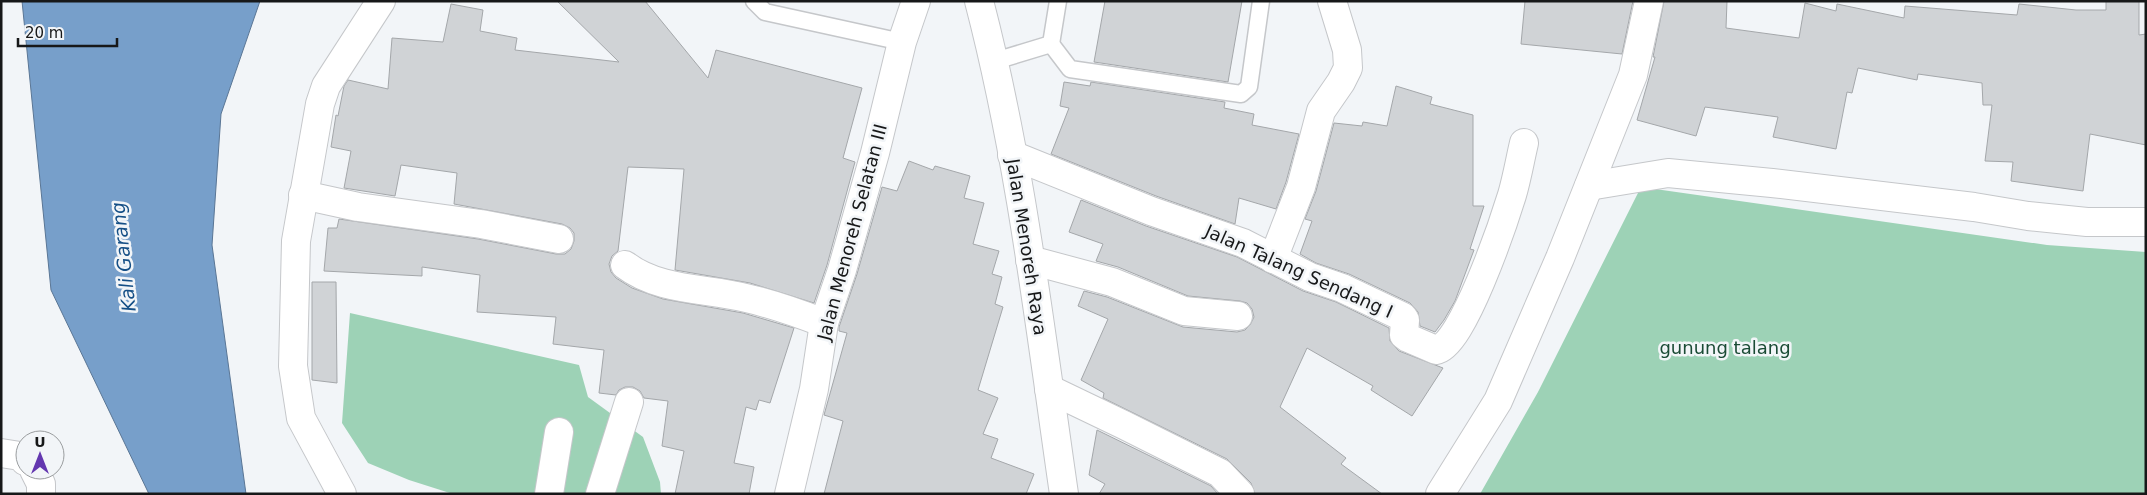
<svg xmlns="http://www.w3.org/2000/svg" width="2147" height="495" font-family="'DejaVu Sans',sans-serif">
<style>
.green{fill:#9dd2b6}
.water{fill:#779fca;stroke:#5a7695}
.building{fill:#d0d3d6;stroke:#a4a7aa}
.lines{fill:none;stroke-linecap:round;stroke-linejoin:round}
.service-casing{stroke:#c5c7ca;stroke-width:19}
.minor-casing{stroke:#c5c7ca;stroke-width:30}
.secondary-casing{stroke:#c5c7ca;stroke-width:30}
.service{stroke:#fff;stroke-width:16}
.minor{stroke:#fff;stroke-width:28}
.secondary{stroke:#fff;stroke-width:28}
.labels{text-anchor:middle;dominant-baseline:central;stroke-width:5;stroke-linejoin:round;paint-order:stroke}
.street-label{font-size:18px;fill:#171819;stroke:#f2f5f8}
.park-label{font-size:18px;fill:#1a4b35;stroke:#f2f5f8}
.water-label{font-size:19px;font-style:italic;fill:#154f86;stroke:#f2f5f8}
</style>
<rect width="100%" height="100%" fill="#f2f5f8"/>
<g class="green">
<polygon points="1641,187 2047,245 2146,252 2146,494 1480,494 1538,392"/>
<polygon points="350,313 579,365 588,397 643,437 660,482 661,494 453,494 409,480 368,463 342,423"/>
</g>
<polygon class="water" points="22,1 260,1 221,114 212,245 246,494 149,494 51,290"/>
<g class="building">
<polygon points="557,1 645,1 708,78 716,50 862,88 843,158 855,162 827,265 814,303 750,283 675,270 684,169 628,167 618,251 612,256 609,264 611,272 616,278 632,288 663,299 743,313 794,328 770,403 759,400 756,410 746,407 734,463 754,467 749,494 675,494 684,451 662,446 668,401 644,398 640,391 633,387 625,387 619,390 616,395 599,393 604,350 553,344 556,317 477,312 480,275 422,267 422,276 324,271 328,228 337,228 339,219 478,239 556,254 565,254 571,249 574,241 574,233 570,228 562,224 454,204 457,173 401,165 395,196 344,188 351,151 331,147 336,115 338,116 344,86 348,80 388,89 392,38 443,42 451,4 483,10 480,31 517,38 515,50 619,62"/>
<polygon points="1105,1 1242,1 1228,82 1094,62"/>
<polygon points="1525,1 1633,1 1622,54 1521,44"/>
<polygon points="1664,1 1727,1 1726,28 1799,38 1805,3 1836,11 1837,4 1904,18 1905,6 2017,15 2019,4 2076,10 2106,10 2106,1 2139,1 2139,35 2146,34 2146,145 2090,134 2083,191 2011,181 2013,162 1985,161 1992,105 1983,105 1982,83 1918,74 1917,80 1858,68 1852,93 1847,92 1836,149 1773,137 1778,117 1705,107 1696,136 1637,120 1655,57 1653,57"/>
<polygon points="1064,82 1090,86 1091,82 1225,102 1224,108 1254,114 1252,125 1299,134 1286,182 1276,209 1239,198 1235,224 1156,196 1051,154 1069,108 1060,106"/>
<polygon points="1396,86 1432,97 1430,104 1473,115 1473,206 1484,206 1470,249 1474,250 1455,301 1444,320 1435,332 1420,326 1418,312 1410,303 1349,274 1316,263 1300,254 1312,221 1305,219 1316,191 1334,123 1362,126 1363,122 1387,126"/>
<polygon points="909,161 933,170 935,166 970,176 964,198 984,203 973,244 999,251 992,274 1002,277 995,304 1003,307 978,390 998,398 983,434 998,439 991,458 1034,474 1026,494 824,494 843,421 824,415 847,333 839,331 839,327 857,274 882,187 897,191"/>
<polygon points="1081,200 1146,226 1237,257 1303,291 1336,302 1389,328 1390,341 1399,351 1443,368 1412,416 1371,390 1373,386 1307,348 1280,407 1346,458 1341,464 1382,494 1255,494 1251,483 1227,459 1103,398 1104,393 1081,380 1108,319 1078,306 1084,291 1107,297 1183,327 1237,332 1245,330 1250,325 1254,317 1252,309 1247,303 1240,301 1188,296 1118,267 1096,261 1103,244 1069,232"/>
<polygon points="312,282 336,282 337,383 312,380"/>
<polygon points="1097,430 1211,486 1218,494 1099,494 1105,484 1089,475"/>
</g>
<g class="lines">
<defs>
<g id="service">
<polyline points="754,1 765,12 902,42"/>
<polyline points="1051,44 1070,69 1241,94 1249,87 1261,1"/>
<polyline points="995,61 1051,44 1058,1"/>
</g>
<g id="minor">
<path d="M 1012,155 L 1151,211 L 1243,243 L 1310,277 L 1342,288 L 1403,317 L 1405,320 L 1404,335 L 1408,338 L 1436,350 C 1462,347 1504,221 1512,195 C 1517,178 1520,160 1524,143"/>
<polyline points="1589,186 1668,173 1772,183 1974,207 2028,216 2087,222 2146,222"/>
<polyline points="303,195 358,207 481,224 559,239"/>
<polyline points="1273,259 1301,187 1321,111 1341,82 1348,68 1347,50 1332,1"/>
<polyline points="1030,260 1112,282 1184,311 1238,316"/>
<path d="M 625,265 C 659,291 705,288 746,298 C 773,304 798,313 824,323"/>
<polyline points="1049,389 1124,425 1220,473 1240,494"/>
<polyline points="1,453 20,456 25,461"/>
<polyline points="34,470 41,484 41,494"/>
<polyline points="342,494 301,418 293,366 296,241 320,104 326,86 381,1"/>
<polyline points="549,494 559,432"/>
<polyline points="600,494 629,402"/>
<polyline points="789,494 814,389 824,323 842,270 875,153 902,42 916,1"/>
<polyline points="1440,494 1498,401 1560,258 1633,75 1649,1"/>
</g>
<path id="secondary" d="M 979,1 C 1021,162 1040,329 1064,494"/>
</defs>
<use href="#service" class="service-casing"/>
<use href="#minor" class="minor-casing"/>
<use href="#secondary" class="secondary-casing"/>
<use href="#service" class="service"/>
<use href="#minor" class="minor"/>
<use href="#secondary" class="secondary"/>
</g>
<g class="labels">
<g class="street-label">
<text transform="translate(852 232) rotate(-75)">Jalan Menoreh Selatan III</text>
<text transform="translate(1027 247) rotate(81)">Jalan Menoreh Raya</text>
<text transform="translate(1299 271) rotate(24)">Jalan Talang Sendang I</text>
</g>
<g class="park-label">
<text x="1725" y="347">gunung talang</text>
</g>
<g class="water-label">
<text transform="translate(123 257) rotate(-96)">Kali Garang</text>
</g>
</g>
<rect width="2147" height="495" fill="none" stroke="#171819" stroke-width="5"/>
<g transform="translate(40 455)"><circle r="24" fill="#f2f5f8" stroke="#9a9d9f"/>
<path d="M0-4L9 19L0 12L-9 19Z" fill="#6337af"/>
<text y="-8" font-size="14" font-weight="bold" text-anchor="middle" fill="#171819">U</text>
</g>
<path d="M18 38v8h99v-8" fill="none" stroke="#171819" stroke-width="2.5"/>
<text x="25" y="38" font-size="15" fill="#171819" stroke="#f2f5f8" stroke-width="4" paint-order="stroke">20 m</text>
</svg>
